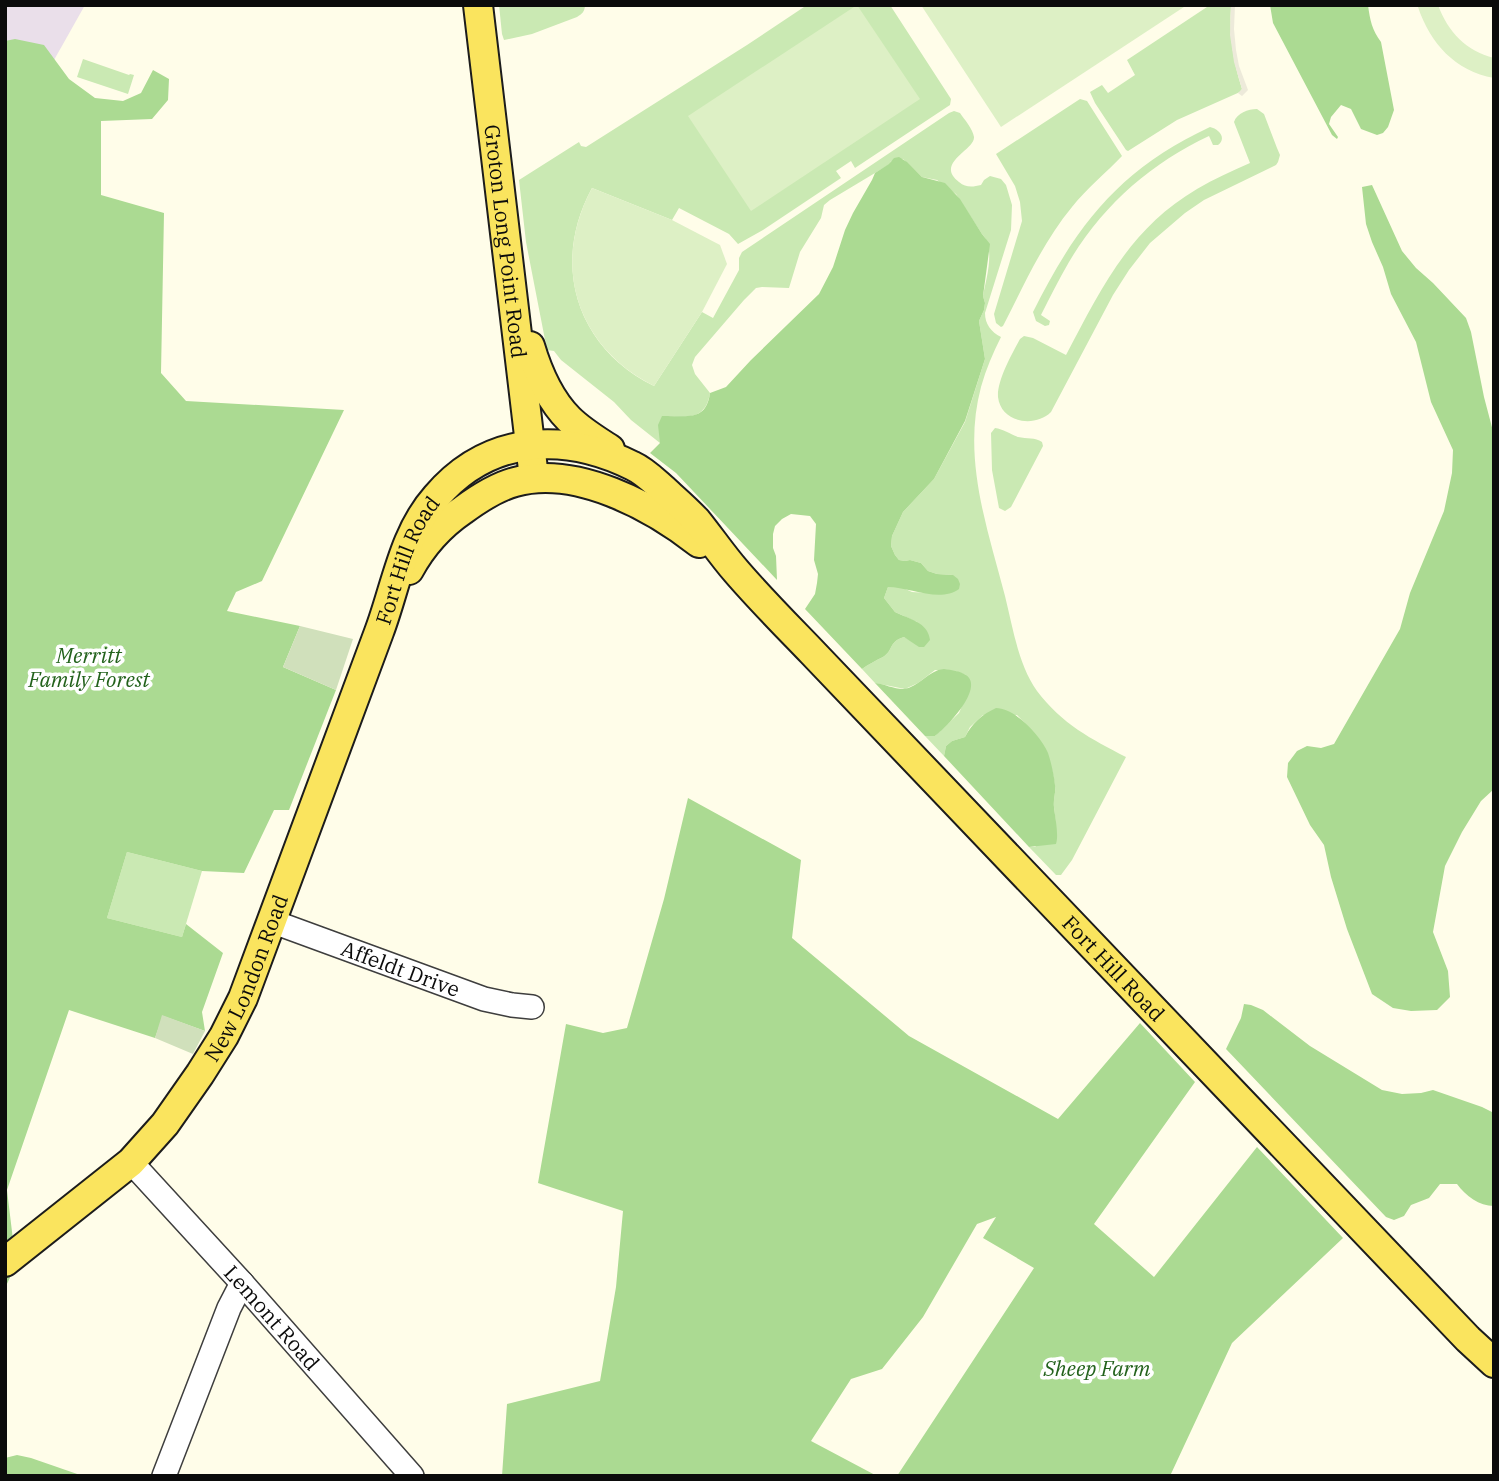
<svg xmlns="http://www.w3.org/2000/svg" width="1499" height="1481" font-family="'IBM Plex Serif',serif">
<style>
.industrial{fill:#eadfea}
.green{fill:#cae9b3}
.forest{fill:#abda92}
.cemetery{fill:#d0e0bb}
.pitch{fill:#ddf0c5}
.plaza{fill:#edeada}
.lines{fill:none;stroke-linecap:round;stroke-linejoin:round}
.minor-casing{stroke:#3e3e3e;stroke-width:26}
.major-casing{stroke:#1c1c1c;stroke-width:32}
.minor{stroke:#fff;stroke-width:23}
.major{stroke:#fae45e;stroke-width:28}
.labels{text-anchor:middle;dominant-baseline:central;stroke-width:7;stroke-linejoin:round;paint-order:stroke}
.street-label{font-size:21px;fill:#0b0b0b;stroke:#fff}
.park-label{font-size:21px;font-style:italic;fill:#23621c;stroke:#fff}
</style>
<rect width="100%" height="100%" fill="#fffde9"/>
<polygon class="industrial" points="5,5 85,5 36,92 5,79"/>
<g class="green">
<path d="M 499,5 L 585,5 C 585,11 582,14 577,17 L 532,34 L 504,40 L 502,34 Z"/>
<path d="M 807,5 L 890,5 L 951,99 L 950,105 L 855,168 L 851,161 L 836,171 L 841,178 L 763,230 L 738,244 L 729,234 L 679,208 L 672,220 L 592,188 C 550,265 577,348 654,386 L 702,312 L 713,318 L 739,270 L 739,258 L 742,252 L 949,113 L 954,111 L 960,113 C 964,119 973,129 974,137 C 975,150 934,163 959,182 C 966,188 973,187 981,185 L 984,180 L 990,176 L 1001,179 L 1006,185 L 1012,205 L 1011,230 L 985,313 C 985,324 991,332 1001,337 C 993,353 986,369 981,387 C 962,458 987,527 1005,596 C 1013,628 1018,664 1037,691 C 1062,724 1091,739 1126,757 L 1072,860 L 1061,875 L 1056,875 L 1029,847 L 1035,847 L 1055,829 C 1056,821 1055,815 1054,807 C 1053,800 1056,793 1055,786 C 1051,754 1039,737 1017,715 L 983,715 L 970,727 L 965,737 L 952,741 L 946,746 L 944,756 L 925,736 L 935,736 L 959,713 L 970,688 L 966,675 L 955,671 L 935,670 L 918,683 L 905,689 L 875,683 L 862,669 C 869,664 875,661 883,657 C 894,650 888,642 904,637 L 914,642 L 917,622 L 895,612 L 884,598 L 888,587 L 901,587 L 912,592 L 927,593 L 953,575 L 937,574 L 928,571 L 921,563 L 910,560 L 905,561 L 899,560 L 895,555 L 891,546 L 892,536 L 903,512 L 934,479 L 965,422 L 985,359 L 979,321 L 984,310 L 985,303 L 983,296 C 986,279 996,248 982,234 L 956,194 L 937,180 L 922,177 L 903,159 L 891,161 L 890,164 L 830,200 L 824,205 L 821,218 L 800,252 L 789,288 L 762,287 L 756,288 L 744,300 L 695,357 L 692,365 L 695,374 L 710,393 C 706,418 690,418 669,416 L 660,443 L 631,420 L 614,402 L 561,360 L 554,351 L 547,350 L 526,242 L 519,180 L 579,142 L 581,146 L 586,147 L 747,45 Z"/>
<path d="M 1210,5 L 1231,5 C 1229,35 1233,61 1242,89 L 1240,92 L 1177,120 L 1128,151 L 1126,150 L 1095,103 L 1090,92 L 1102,85 L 1108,93 L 1135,75 L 1127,60 Z"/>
<polygon points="83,59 129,75 130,74 134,75 128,94 77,77"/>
<path d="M 1080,99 L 1087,101 L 1122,156 C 1106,173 1087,188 1072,207 C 1043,242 1024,285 1003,326 L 1001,327 L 996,323 L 994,314 L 1022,221 L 1020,202 L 1015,186 L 996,154 Z"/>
<path d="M 1257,109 L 1264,114 L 1277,148 L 1280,155 L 1278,162 L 1276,165 L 1204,200 L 1185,213 L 1150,243 L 1129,270 L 1113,295 L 1051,412 C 1035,428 1001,423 998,397 C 997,380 1012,354 1020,339 L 1024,336 L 1033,338 L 1066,355 C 1101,289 1129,229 1197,189 C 1214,179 1232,171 1250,163 L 1234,122 C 1237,113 1248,109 1257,109 Z"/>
<path d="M 1210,127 C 1219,129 1227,138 1218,145 L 1213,145 L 1209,136 C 1151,163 1102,206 1069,262 C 1059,279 1050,297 1041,315 L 1050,321 L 1049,325 L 1045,326 L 1036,321 L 1033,312 C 1077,224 1120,169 1210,127 Z"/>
<path d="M 995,428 C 1003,429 1010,434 1018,437 C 1027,439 1035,437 1042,442 L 1043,446 L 1011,507 L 1005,511 L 999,508 L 992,470 L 991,433 Z"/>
<polygon points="127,852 202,871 182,937 107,918"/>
</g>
<g class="forest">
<path d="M 1270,5 L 1368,5 C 1370,20 1372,30 1381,42 L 1394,110 L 1388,127 L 1383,133 L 1377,135 L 1361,129 L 1351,109 L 1341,105 L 1331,117 L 1329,124 L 1338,137 L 1337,139 L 1332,135 L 1273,23 Z"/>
<polygon points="15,39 44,45 69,79 95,98 123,101 141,93 153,70 169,79 168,100 152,119 101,121 101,195 164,213 161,373 186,401 344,410 262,581 236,592 227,611 300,626 283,667 336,690 289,810 274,810 244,873 202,871 127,852 107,918 182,937 186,924 223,953 202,1012 205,1031 163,1016 155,1038 69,1010 7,1190 16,1265 5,1288 5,41"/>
<path d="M 899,157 L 907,162 L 922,177 L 945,183 L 960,199 L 982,234 L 990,244 L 983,296 L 985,303 L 984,310 L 979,321 L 985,359 L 965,421 L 934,479 L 903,512 L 892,536 L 891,546 L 895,555 L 899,560 L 905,561 L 910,560 L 921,563 L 928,571 L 937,574 L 953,575 L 958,579 L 960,584 L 959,589 C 940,603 909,587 888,587 L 884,598 L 895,612 C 909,619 928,622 930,640 L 924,647 L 919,647 L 904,637 C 888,642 894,650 883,657 C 875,661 869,664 862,669 L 805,609 L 815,594 L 817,583 L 818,574 L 814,560 L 816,524 L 810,516 L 791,514 L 782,519 L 775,526 L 773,534 L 773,548 L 776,556 L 777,580 L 676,473 L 650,453 L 660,443 L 658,425 L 662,416 C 685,415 706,423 710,393 L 726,387 L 751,360 L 819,294 L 833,267 L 845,230 L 853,213 L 872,180 L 875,173 L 889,164 L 894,158 Z"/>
<polygon points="1372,185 1402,251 1416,268 1433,283 1466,318 1471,332 1484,397 1494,435 1494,789 1481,801 1462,832 1445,866 1433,932 1448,971 1450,997 1437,1010 1411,1011 1393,1008 1372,994 1347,929 1331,877 1324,845 1310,825 1287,777 1288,763 1297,751 1307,746 1321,748 1334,744 1400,629 1410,593 1444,511 1452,473 1453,450 1431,402 1416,342 1391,294 1383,267 1372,242 1366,224 1362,187"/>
<path d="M 944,669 C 951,670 960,671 966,675 C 985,688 946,728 935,736 L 925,736 L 875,683 C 884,684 894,689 903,689 C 919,688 928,670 944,669 Z"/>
<path d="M 996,708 C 1015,708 1041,736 1048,753 C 1051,762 1054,775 1055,785 C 1056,793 1053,800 1054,807 C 1055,817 1059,835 1056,844 L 1029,847 L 944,756 L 946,746 L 952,741 L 965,737 C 972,723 983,714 996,708 Z"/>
<polygon points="688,798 801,860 792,938 909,1036 1058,1119 1140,1023 1195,1082 1094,1224 1154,1277 1257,1147 1343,1238 1232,1343 1170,1476 897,1476 1034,1268 983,1238 996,1217 977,1224 923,1317 882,1369 851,1379 811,1441 877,1476 502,1476 507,1404 600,1381 616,1287 623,1211 538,1183 566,1024 603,1033 627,1028 664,899"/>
<path d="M 1244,1004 L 1251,1005 L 1263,1010 L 1310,1046 L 1382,1090 L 1402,1094 L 1421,1093 L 1433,1090 L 1482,1107 L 1494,1113 L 1494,1206 C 1479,1206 1466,1196 1457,1184 L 1440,1184 L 1429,1198 L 1411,1205 L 1404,1216 L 1394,1220 L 1386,1217 L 1226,1049 L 1241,1018 Z"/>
<polygon points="17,1455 31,1458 83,1476 5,1476 5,1458"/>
</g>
<g class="cemetery">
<polygon points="300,626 353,639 336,690 283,667"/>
<polygon points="162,1015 205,1031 193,1054 155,1038"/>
</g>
<g class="pitch">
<polygon points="857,5 920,99 751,211 688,116"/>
<polygon points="921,5 1187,5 1001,127"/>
<path d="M 1415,5 L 1438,5 C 1448,32 1466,51 1494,58 L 1494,78 C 1455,71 1430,43 1418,7 Z"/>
<path d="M 592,188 L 672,220 L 720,245 L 727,264 L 702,312 L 654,386 C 577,347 550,266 592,188 Z"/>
</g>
<polygon class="plaza" points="1235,5 1234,29 1236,50 1239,66 1248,90 1242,96 1238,93 1242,89 1234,62 1230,35 1231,5"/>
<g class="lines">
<defs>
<g id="minor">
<path id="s1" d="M 271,921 L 484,999 L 512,1005 L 532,1007"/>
<path id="s2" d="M 131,1162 L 242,1283 L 412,1476"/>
<polyline points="164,1476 229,1308 242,1283"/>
</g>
<g id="major">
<path id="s3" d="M 478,5 L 534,478"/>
<path d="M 530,346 C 538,373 549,399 569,419 C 581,431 596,440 610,449"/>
<path d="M 409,570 C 422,546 441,525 463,510 C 478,499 496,487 515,482 C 576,465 652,506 699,543"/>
<path id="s4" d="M 5,1262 L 131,1162 L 165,1124 L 200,1074 L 224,1036 L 243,998 C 288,876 333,754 379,632 C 396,587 403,534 436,497 C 489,435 564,432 633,466 C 644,471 653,480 662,488 C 674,499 686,509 697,521 C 710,537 722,555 736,571 C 760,599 786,625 812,652 L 1468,1339 L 1494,1363"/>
</g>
</defs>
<use href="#minor" class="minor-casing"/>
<use href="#major" class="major-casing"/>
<use href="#minor" class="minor"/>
<use href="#major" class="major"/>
</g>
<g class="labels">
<g class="street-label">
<text stroke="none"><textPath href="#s3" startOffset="238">Groton Long Point Road</textPath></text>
<text stroke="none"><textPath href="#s4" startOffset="828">Fort Hill Road</textPath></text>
<text stroke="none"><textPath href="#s1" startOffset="138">Affeldt Drive</textPath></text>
<text stroke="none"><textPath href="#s4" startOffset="1811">Fort Hill Road</textPath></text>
<text stroke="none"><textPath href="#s4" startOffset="380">New London Road</textPath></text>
<text stroke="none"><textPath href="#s2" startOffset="210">Lemont Road</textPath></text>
</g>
<g class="park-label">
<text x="89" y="655">Merritt<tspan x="89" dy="24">Family Forest</tspan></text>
<text x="1097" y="1368">Sheep Farm</text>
</g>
</g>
<rect width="1499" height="1481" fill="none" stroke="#0b0b0b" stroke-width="14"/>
</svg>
